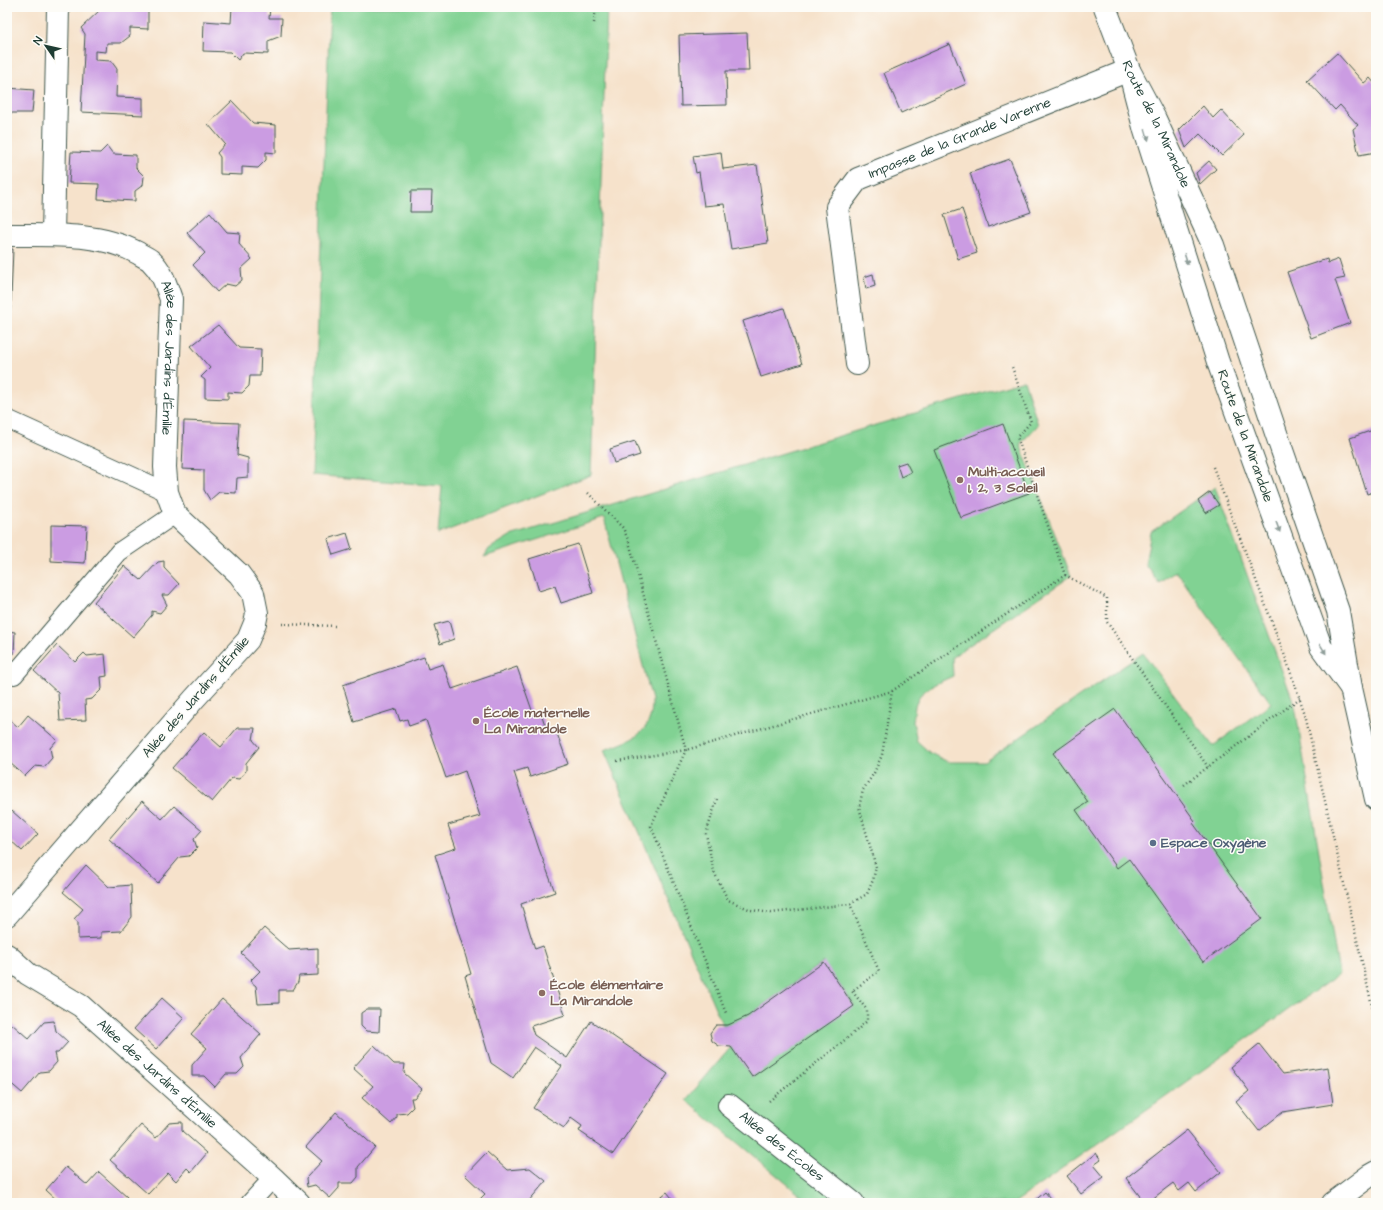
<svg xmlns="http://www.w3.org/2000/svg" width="1383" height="1210" font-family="'Architects Daughter',sans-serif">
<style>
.green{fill:#81d293;stroke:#508864}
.building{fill:#cb9ce2}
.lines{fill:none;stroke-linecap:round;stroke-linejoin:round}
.service-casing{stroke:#3f564b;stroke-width:20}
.minor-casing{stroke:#3f564b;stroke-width:24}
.tertiary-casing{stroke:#3f564b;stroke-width:24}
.path{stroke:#3f564b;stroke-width:2.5;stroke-dasharray:1 3;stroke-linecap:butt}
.service{stroke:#fff;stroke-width:18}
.minor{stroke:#fff;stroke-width:22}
.tertiary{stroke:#fff;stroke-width:22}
.oneway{fill:#8f9e9a}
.education-dot{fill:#8d6e63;stroke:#fdfcf7;stroke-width:1.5}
.service-dot{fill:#5c6f8a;stroke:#fdfcf7;stroke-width:1.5}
.labels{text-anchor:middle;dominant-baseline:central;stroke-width:3;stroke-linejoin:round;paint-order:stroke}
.street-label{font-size:14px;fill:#1f3d34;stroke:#fdfcf7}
.education-label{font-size:14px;font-weight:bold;fill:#785e54;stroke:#fdfcf7;text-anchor:start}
.service-label{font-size:14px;font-weight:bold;fill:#4e5e75;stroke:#fdfcf7;text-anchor:start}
</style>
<rect width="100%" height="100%" fill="#fdfcf7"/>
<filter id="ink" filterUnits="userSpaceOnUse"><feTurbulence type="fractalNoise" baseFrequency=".025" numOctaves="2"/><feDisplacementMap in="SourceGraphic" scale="8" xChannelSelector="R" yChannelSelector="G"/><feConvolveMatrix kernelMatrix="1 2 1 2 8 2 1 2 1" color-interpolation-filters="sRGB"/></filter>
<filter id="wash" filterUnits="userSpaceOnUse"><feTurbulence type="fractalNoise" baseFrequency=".012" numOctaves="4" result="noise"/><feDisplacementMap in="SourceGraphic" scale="16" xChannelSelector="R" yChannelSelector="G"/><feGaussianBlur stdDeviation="0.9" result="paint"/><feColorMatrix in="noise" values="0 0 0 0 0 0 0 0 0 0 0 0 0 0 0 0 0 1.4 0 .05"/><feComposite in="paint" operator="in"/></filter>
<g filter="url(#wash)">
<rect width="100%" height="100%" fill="#f6e2cb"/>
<g class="green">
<polygon points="330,7 607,7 591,475 438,534 442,486 312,475"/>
<path d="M 1024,380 L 1038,425 L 1020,444 L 1071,576 L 952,657 L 953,676 L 931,686 L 920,695 L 915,706 L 913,722 L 917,741 L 930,753 L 948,762 L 984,762 L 1143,653 L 1213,746 L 1271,703 L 1176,571 L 1159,583 L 1145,564 L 1151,532 L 1215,487 L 1295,706 L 1339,974 L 1014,1203 L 810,1203 L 686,1100 L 731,1047 L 752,1077 L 854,1005 L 823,962 L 748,1016 L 728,1025 L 722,1024 L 604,750 C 631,740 653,735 652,700 L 604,518 L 484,557 L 489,549 L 510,536 Z"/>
</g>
<g id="blocks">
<g class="building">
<polygon points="97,7 148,7 148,29 130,28 130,36 121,43 107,43 106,52 95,51 95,60 111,61 117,69 116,97 143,98 143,115 81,112 85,34 81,28 100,10"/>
<polygon points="232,7 270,8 269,18 282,18 281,36 268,41 268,54 243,53 238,60 230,52 203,51 204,21 231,23"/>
<polygon points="747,33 749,71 726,71 727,105 681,106 679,35"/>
<polygon points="950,44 966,84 901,113 884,73"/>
<polygon points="1337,53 1364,83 1370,78 1376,85 1376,152 1359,155 1353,129 1358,125 1340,105 1335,110 1307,80"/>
<polygon points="7,88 34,90 32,113 7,113"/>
<polygon points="232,101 253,123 276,125 276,153 266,152 266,160 258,168 242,167 242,175 220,174 220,157 217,153 225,144 208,124"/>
<polygon points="1203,106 1213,118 1221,110 1244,135 1222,156 1200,134 1186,148 1179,130"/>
<polygon points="107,146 113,154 136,155 136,168 144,176 143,185 135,191 135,201 98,199 99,184 69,183 71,152 100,153"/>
<polygon points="721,152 723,169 757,165 768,243 731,249 724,204 704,206 699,172 696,173 693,156"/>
<polygon points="1010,159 1031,212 988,227 970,173"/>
<polygon points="1209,161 1216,169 1200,184 1196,173"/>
<polygon points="411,191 432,191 431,212 410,212"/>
<polygon points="962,209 977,253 958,259 944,215"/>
<polygon points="210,212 227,232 240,233 239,244 252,259 241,269 242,280 235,286 226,284 217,292 193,265 205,253 187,233"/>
<polygon points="7,249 13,249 9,348 7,347"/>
<polygon points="1327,259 1328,263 1339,259 1345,278 1335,280 1350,323 1311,338 1287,272"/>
<polygon points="873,274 875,286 866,289 864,277"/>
<polygon points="784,308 802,364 761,377 743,321"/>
<polygon points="218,325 239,348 261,349 260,376 250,376 249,386 242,393 228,392 228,399 205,398 205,380 201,377 210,368 191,346"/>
<polygon points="184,421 239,423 237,455 248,458 248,477 237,478 236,493 219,492 210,500 204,490 204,470 182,469"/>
<polygon points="1003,424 1029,493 961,518 934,450"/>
<polygon points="1376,429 1376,491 1367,494 1350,438"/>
<polygon points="635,441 640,455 614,463 610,449"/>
<polygon points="906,462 911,472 901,477 897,465"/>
<polygon points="1210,492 1219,505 1206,513 1198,501"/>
<polygon points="51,525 87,526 85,563 51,561"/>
<polygon points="347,533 352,549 333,555 328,539"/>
<polygon points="578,544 593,593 561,603 555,586 539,591 529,559"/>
<polygon points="164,561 164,568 179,584 169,595 162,595 167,605 160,613 152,611 152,615 133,637 94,602 124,566 141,580 158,562"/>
<polygon points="449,621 454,639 440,644 434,625"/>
<polygon points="7,631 15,632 14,654 7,654"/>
<polygon points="57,645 75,662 84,653 87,656 105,654 107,676 101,677 102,689 92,699 85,700 86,720 60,721 58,693 34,671"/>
<polygon points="424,657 428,669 443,664 452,689 517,667 534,716 541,713 547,731 555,728 568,764 530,777 527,768 514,772 539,849 555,892 521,904 535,949 543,946 565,1015 531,1026 534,1035 567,1058 591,1021 668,1074 613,1154 579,1131 582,1126 571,1118 564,1128 533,1108 562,1066 534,1047 513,1078 491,1063 465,976 471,974 435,855 456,848 448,825 480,816 465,771 446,778 426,720 409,726 407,719 400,721 396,709 354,722 343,685"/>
<polygon points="1115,709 1195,821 1193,823 1262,919 1203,962 1129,859 1117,868 1076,810 1088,802 1053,753"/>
<polygon points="28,715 57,740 50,748 52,758 44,767 35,766 25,776 10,763 7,763 7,717 18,727"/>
<polygon points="237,728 255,728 253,740 259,747 246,763 246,771 239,779 232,778 212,802 172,768 204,732 221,747"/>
<polygon points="142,801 162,819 174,806 202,830 194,839 197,848 189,856 180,857 158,883 109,839"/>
<polygon points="12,811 38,834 22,851 7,837 7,817"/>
<polygon points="86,865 109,887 131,885 132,917 121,931 101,932 101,938 78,939 78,922 74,919 83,909 63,892"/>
<polygon points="264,928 289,950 318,948 318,975 299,976 298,982 293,990 279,990 279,1003 258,1004 256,986 250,981 260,971 241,953"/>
<polygon points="824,962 854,1006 752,1077 731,1047 719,1046 712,1041 710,1033 716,1025 728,1025 748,1016"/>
<polygon points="162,998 184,1018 156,1049 134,1029"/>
<polygon points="222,999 261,1034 241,1058 244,1067 237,1074 226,1074 215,1087 204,1076 192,1076 192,1065 207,1048 191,1034"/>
<polygon points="367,1009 380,1009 379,1032 366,1031 361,1026 361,1013"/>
<polygon points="54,1021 56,1031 68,1042 58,1053 55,1053 57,1062 49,1071 40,1072 22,1093 7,1080 7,1030 12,1024 29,1039 44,1022"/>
<polygon points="1259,1044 1283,1074 1328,1067 1333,1104 1283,1112 1259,1131 1236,1102 1249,1091 1231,1067"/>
<polygon points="374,1045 394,1064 405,1064 404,1073 422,1089 414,1098 411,1098 413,1107 407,1113 397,1114 397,1117 391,1124 362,1098 373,1086 353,1068"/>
<polygon points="336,1112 375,1147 358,1167 358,1177 353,1183 339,1183 339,1188 330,1198 315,1185 307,1187 306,1178 322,1161 306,1147"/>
<polygon points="182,1122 182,1131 207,1153 191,1172 187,1168 176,1181 168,1173 148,1194 110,1160 141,1125 156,1138 169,1123"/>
<polygon points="1187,1130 1221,1172 1196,1192 1189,1183 1179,1191 1173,1183 1147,1203 1145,1203 1126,1178"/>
<polygon points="487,1152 507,1170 530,1168 546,1181 527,1203 476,1203 485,1194 465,1175"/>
<polygon points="1096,1153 1101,1160 1094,1165 1104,1177 1081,1194 1067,1176"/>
<polygon points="66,1167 87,1185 99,1172 127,1197 122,1203 60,1203 46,1190"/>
<polygon points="667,1192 676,1203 653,1203"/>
<polygon points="1045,1192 1054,1203 1032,1203"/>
</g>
</g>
</g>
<g filter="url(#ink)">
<use href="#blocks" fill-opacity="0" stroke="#3f564b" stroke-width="1"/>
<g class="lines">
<defs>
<g id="service">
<polyline points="7,419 167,492"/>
<polyline points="14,675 119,552 175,514"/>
<polyline points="250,1203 273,1178"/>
</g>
<g id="minor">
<path id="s1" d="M 7,235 C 49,235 100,232 138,253 C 142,256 148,258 151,261 C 162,271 166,285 171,299 L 165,467 L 167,492 L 175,514 L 239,574 L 253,593 L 257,613 L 255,623 L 248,640 L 194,699 L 7,915"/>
<polyline points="53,235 58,7"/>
<path id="s2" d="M 857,364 L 837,207 L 858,179 L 1129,70"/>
<path id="s3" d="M 7,955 L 28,974 L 81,1006 L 273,1178 L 299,1203"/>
<path id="s4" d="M 729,1105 L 853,1203"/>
<polyline points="1333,1203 1369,1176 1376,1172"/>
</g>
<g id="tertiary">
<path id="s5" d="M 1105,7 L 1129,70 L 1155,119 L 1213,245 L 1276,433 L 1338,611 L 1351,688 L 1321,647 L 1218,362 L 1145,131 L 1129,70"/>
<polyline points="1351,688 1376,799"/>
</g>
</defs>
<use href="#service" class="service-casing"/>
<use href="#minor" class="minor-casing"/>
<use href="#tertiary" class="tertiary-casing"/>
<g class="path">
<polyline points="594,23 596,7"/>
<polyline points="1213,467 1286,659 1305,714 1376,1023"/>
<polyline points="588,493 623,528 629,542 686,750 651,826 726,1013"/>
<polyline points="1065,575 1107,598 1107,622 1208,767"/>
<polyline points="282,624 335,626"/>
<polyline points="617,761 686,750 892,691 1065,575 1017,437 1031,422 1012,367"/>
<polyline points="1184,785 1300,698"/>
<polyline points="717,799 706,834 714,872 728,900 751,910 771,913 850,904 867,894 873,880 876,867 859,807 863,790 874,773 882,755 892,691"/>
<polyline points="769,1101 856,1031 867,1021 867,1010 852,991 879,971 850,904"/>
</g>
<use href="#service" class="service"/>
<use href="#minor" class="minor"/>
<use href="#tertiary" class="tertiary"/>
</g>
<defs><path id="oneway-solid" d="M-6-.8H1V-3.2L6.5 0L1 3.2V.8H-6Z"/></defs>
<g class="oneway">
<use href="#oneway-solid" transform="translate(1147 135) rotate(73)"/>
<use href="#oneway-solid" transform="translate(1186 259) rotate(72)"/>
<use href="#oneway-solid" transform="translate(1278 527) rotate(70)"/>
<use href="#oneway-solid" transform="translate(1323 649) rotate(58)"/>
</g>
</g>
<g class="education-dot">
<circle cx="960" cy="480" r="4"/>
<circle cx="476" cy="721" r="4"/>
<circle cx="542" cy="993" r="4"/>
</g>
<circle class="service-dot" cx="1153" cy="843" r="4"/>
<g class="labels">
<g class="street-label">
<text stroke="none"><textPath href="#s2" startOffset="303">Impasse de la Grande Varenne</textPath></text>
<text stroke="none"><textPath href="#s5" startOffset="128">Route de la Mirandole</textPath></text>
<text stroke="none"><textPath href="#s1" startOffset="251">Allée des Jardins d'Émilie</textPath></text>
<text transform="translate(1245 436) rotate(70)">Route de la Mirandole</text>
<text transform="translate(196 697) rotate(-49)">Allée des Jardins d'Émilie</text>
<text stroke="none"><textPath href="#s3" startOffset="192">Allée des Jardins d'Émilie</textPath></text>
<text stroke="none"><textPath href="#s4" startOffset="67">Allée des Écoles</textPath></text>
</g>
<g class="education-label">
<text x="968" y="472">Multi-accueil<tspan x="968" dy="16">1, 2, 3 Soleil</tspan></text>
<text x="484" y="713">École maternelle<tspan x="484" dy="16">La Mirandole</tspan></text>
<text x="550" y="985">École élémentaire<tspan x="550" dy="16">La Mirandole</tspan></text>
</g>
<g class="service-label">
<text x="1161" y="843">Espace Oxygène</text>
</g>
</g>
<rect width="1383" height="1210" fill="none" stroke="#fdfcf7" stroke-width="24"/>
<g transform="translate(46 46) rotate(304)" stroke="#fdfcf7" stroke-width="3" paint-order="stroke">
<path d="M0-3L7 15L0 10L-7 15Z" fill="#1f3d34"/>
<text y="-6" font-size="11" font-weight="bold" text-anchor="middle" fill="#1f3d34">N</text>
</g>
</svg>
